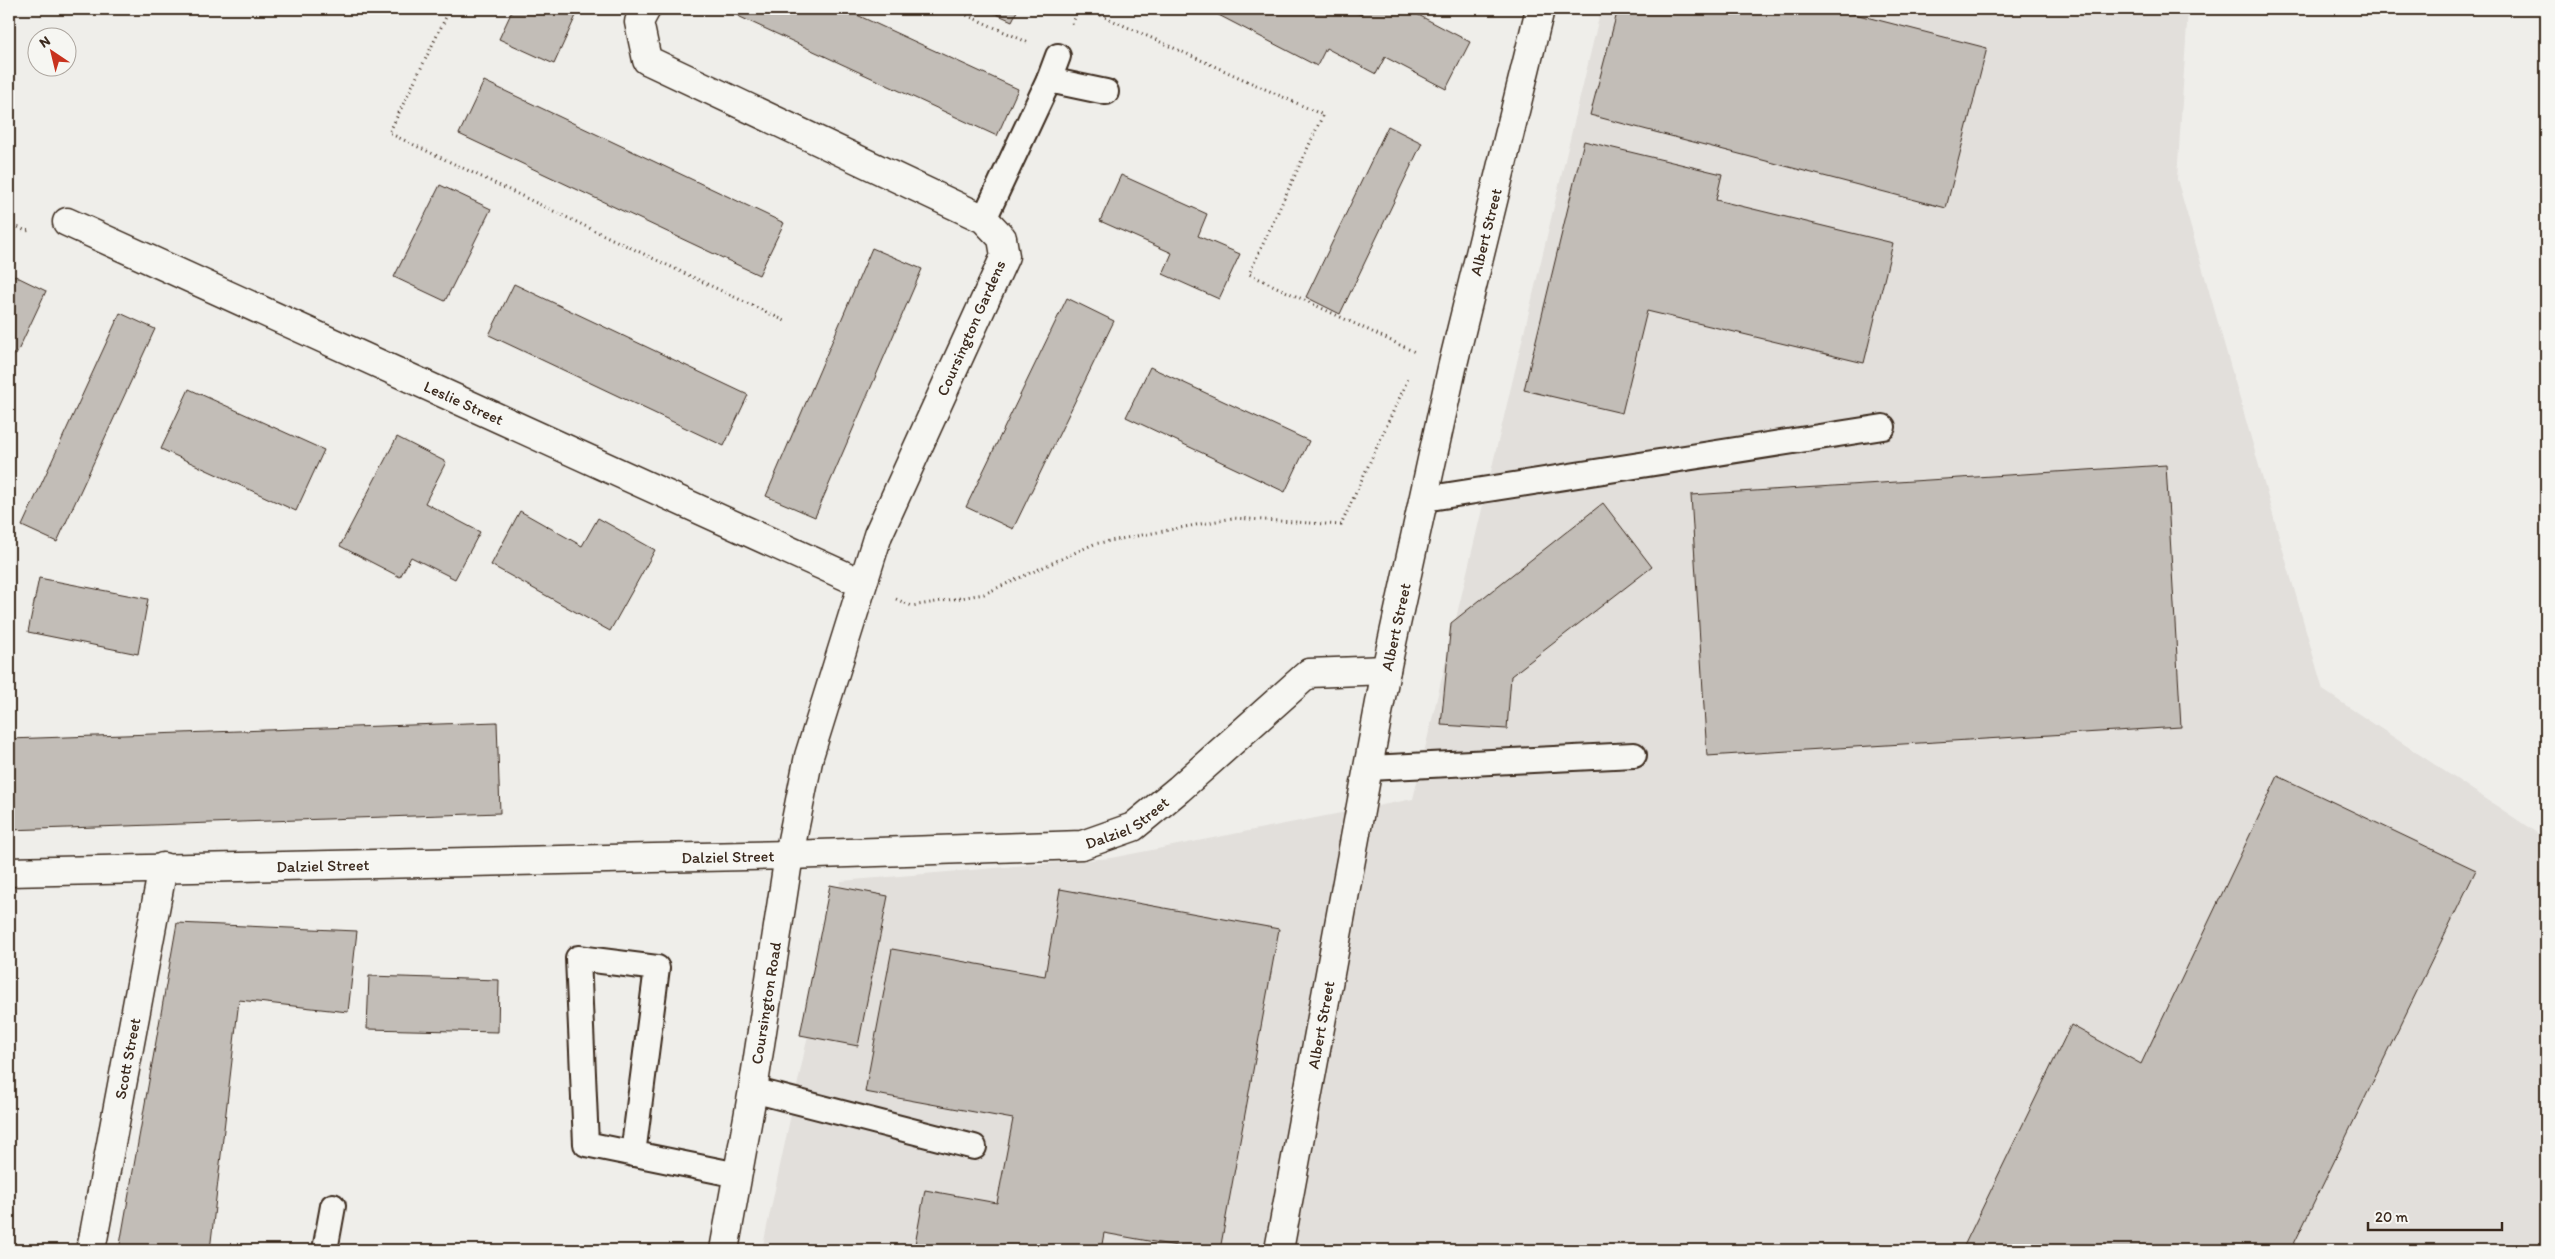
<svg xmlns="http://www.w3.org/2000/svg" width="2555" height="1259" font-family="Itim,sans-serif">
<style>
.built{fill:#e2dfdb}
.building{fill:#c2bdb7;stroke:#3b2a1e}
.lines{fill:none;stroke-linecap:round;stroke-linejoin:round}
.lane-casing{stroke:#3b2a1e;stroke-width:28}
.street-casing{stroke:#3b2a1e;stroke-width:31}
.path{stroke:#3b2a1e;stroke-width:3;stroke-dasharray:1 4;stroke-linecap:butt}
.lane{stroke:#f6f6f2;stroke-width:24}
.street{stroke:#f6f6f2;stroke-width:28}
.labels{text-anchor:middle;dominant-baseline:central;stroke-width:4;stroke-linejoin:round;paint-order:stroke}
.street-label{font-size:16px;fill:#3b2a1e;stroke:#f6f6f2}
</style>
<rect width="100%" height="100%" fill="#efeeea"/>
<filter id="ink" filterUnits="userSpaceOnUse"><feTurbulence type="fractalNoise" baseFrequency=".02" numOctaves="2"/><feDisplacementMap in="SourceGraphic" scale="10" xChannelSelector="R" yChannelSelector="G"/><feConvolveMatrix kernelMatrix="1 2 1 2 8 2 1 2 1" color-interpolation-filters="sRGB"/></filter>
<g filter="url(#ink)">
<polygon class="built" points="1601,9 2188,9 2177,179 2323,690 2546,839 2546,1250 762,1250 841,881 1111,858 1413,799"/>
<g class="building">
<polygon points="513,9 579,9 554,64 499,39"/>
<polygon points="741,9 844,9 1018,89 997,136 738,16"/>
<polygon points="985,9 1018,9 1012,21"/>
<polygon points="1207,9 1348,9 1361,15 1364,9 1407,9 1470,42 1446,89 1385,57 1376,74 1326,48 1317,66"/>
<polygon points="1618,9 1835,9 1987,48 1946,208 1590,115"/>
<polygon points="484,81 784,223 759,275 459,134"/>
<polygon points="1388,126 1422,143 1340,314 1306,297"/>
<polygon points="1584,141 1722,174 1716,200 1893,243 1864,363 1647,311 1622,413 1524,390"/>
<polygon points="1121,175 1207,214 1198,236 1240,254 1219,299 1163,274 1172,253 1100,221"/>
<polygon points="440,185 491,209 445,301 394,277"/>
<polygon points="872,248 922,269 815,517 766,496"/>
<polygon points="9,273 46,291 16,355 9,351"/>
<polygon points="514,284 748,395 724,446 489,335"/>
<polygon points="1067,298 1114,321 1013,529 966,507"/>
<polygon points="120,313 155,329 57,542 22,526"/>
<polygon points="1150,367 1309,441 1285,492 1126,417"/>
<polygon points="189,389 324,450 296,511 161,449"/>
<polygon points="397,437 446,462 425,503 480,532 455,579 411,557 400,577 340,546"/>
<polygon points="2166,465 2181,727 1707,756 1691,495"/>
<polygon points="1603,503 1652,567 1511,676 1507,729 1441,725 1451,623"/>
<polygon points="520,511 582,546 598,518 655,550 610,631 491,565"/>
<polygon points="39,578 148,599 138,654 28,632"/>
<polygon points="497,722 500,813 9,830 9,739"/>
<polygon points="2278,776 2476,870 2291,1250 1962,1250 2071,1025 2141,1064"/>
<polygon points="830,885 888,896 858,1046 800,1035"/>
<polygon points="1060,889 1279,929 1220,1250 1199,1250 1104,1233 1101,1250 914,1250 925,1190 997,1203 1013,1119 865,1092 892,949 1045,976"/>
<polygon points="177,923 357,931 348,1012 239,1000 210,1250 119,1250"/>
<polygon points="369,976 499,980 498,1032 367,1029"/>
</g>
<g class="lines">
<defs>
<g id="lane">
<polyline points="1049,80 1106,92"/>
<polyline points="984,219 1049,80 1058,56"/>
<polyline points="1424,499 1883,427"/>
<polyline points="1369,768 1634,755"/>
<polyline points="753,1090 974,1147"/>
<polyline points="633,1154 657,968 578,958 586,1144 738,1175"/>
<polyline points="325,1250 333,1206"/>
</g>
<g id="street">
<polyline points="646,9 639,22 647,60 984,219 1002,238 1005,256 878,535 809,756 789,855 753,1090 724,1250"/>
<path id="s1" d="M 67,222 L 861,583"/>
<path id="s2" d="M 9,872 L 789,855 L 1082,845 L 1133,827 L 1179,789 L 1309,673 L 1386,670"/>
<path id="s3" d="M 91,1250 L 163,867"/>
<path id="s4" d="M 1279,1250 L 1386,670 L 1452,368 L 1540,9"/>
</g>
</defs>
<use href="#lane" class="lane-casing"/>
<use href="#street" class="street-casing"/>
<g class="path">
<polyline points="450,9 389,133 785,321"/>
<polyline points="953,9 1027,42"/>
<polyline points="1087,9 1323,115 1249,274 1417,353"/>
<polyline points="1072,24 1079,9"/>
<polyline points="9,223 26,231 31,230"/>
<polyline points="896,599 912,606 984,594 1094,544 1233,518 1341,525 1409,377"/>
</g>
<use href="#lane" class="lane"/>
<use href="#street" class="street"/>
</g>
</g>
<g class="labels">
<g class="street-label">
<text stroke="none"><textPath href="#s4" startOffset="1039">Albert Street</textPath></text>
<text transform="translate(971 328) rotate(-66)">Coursington Gardens</text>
<text stroke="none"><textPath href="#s1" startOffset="436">Leslie Street</textPath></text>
<text stroke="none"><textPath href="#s4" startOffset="634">Albert Street</textPath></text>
<text stroke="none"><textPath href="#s2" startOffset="1124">Dalziel Street</textPath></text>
<text stroke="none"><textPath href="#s2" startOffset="719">Dalziel Street</textPath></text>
<text stroke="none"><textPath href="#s2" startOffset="314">Dalziel Street</textPath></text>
<text transform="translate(766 1003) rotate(-81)">Coursington Road</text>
<text stroke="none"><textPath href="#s4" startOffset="229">Albert Street</textPath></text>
<text stroke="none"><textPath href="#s3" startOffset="195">Scott Street</textPath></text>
</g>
</g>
<rect width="2555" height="1259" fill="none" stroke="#f6f6f2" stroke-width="30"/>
<rect x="15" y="15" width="2525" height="1229" fill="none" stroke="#3b2a1e" stroke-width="2" filter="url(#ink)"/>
<g transform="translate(52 52) rotate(325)"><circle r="24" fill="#f6f6f2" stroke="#aba49d"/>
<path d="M0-4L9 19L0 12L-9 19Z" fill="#c8321e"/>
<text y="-8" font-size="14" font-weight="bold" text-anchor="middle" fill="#3b2a1e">N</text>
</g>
<path d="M2368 1222v8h134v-8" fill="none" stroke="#3b2a1e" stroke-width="2.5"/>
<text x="2375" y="1222" font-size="15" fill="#3b2a1e" stroke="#f6f6f2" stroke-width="4" paint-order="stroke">20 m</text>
</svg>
